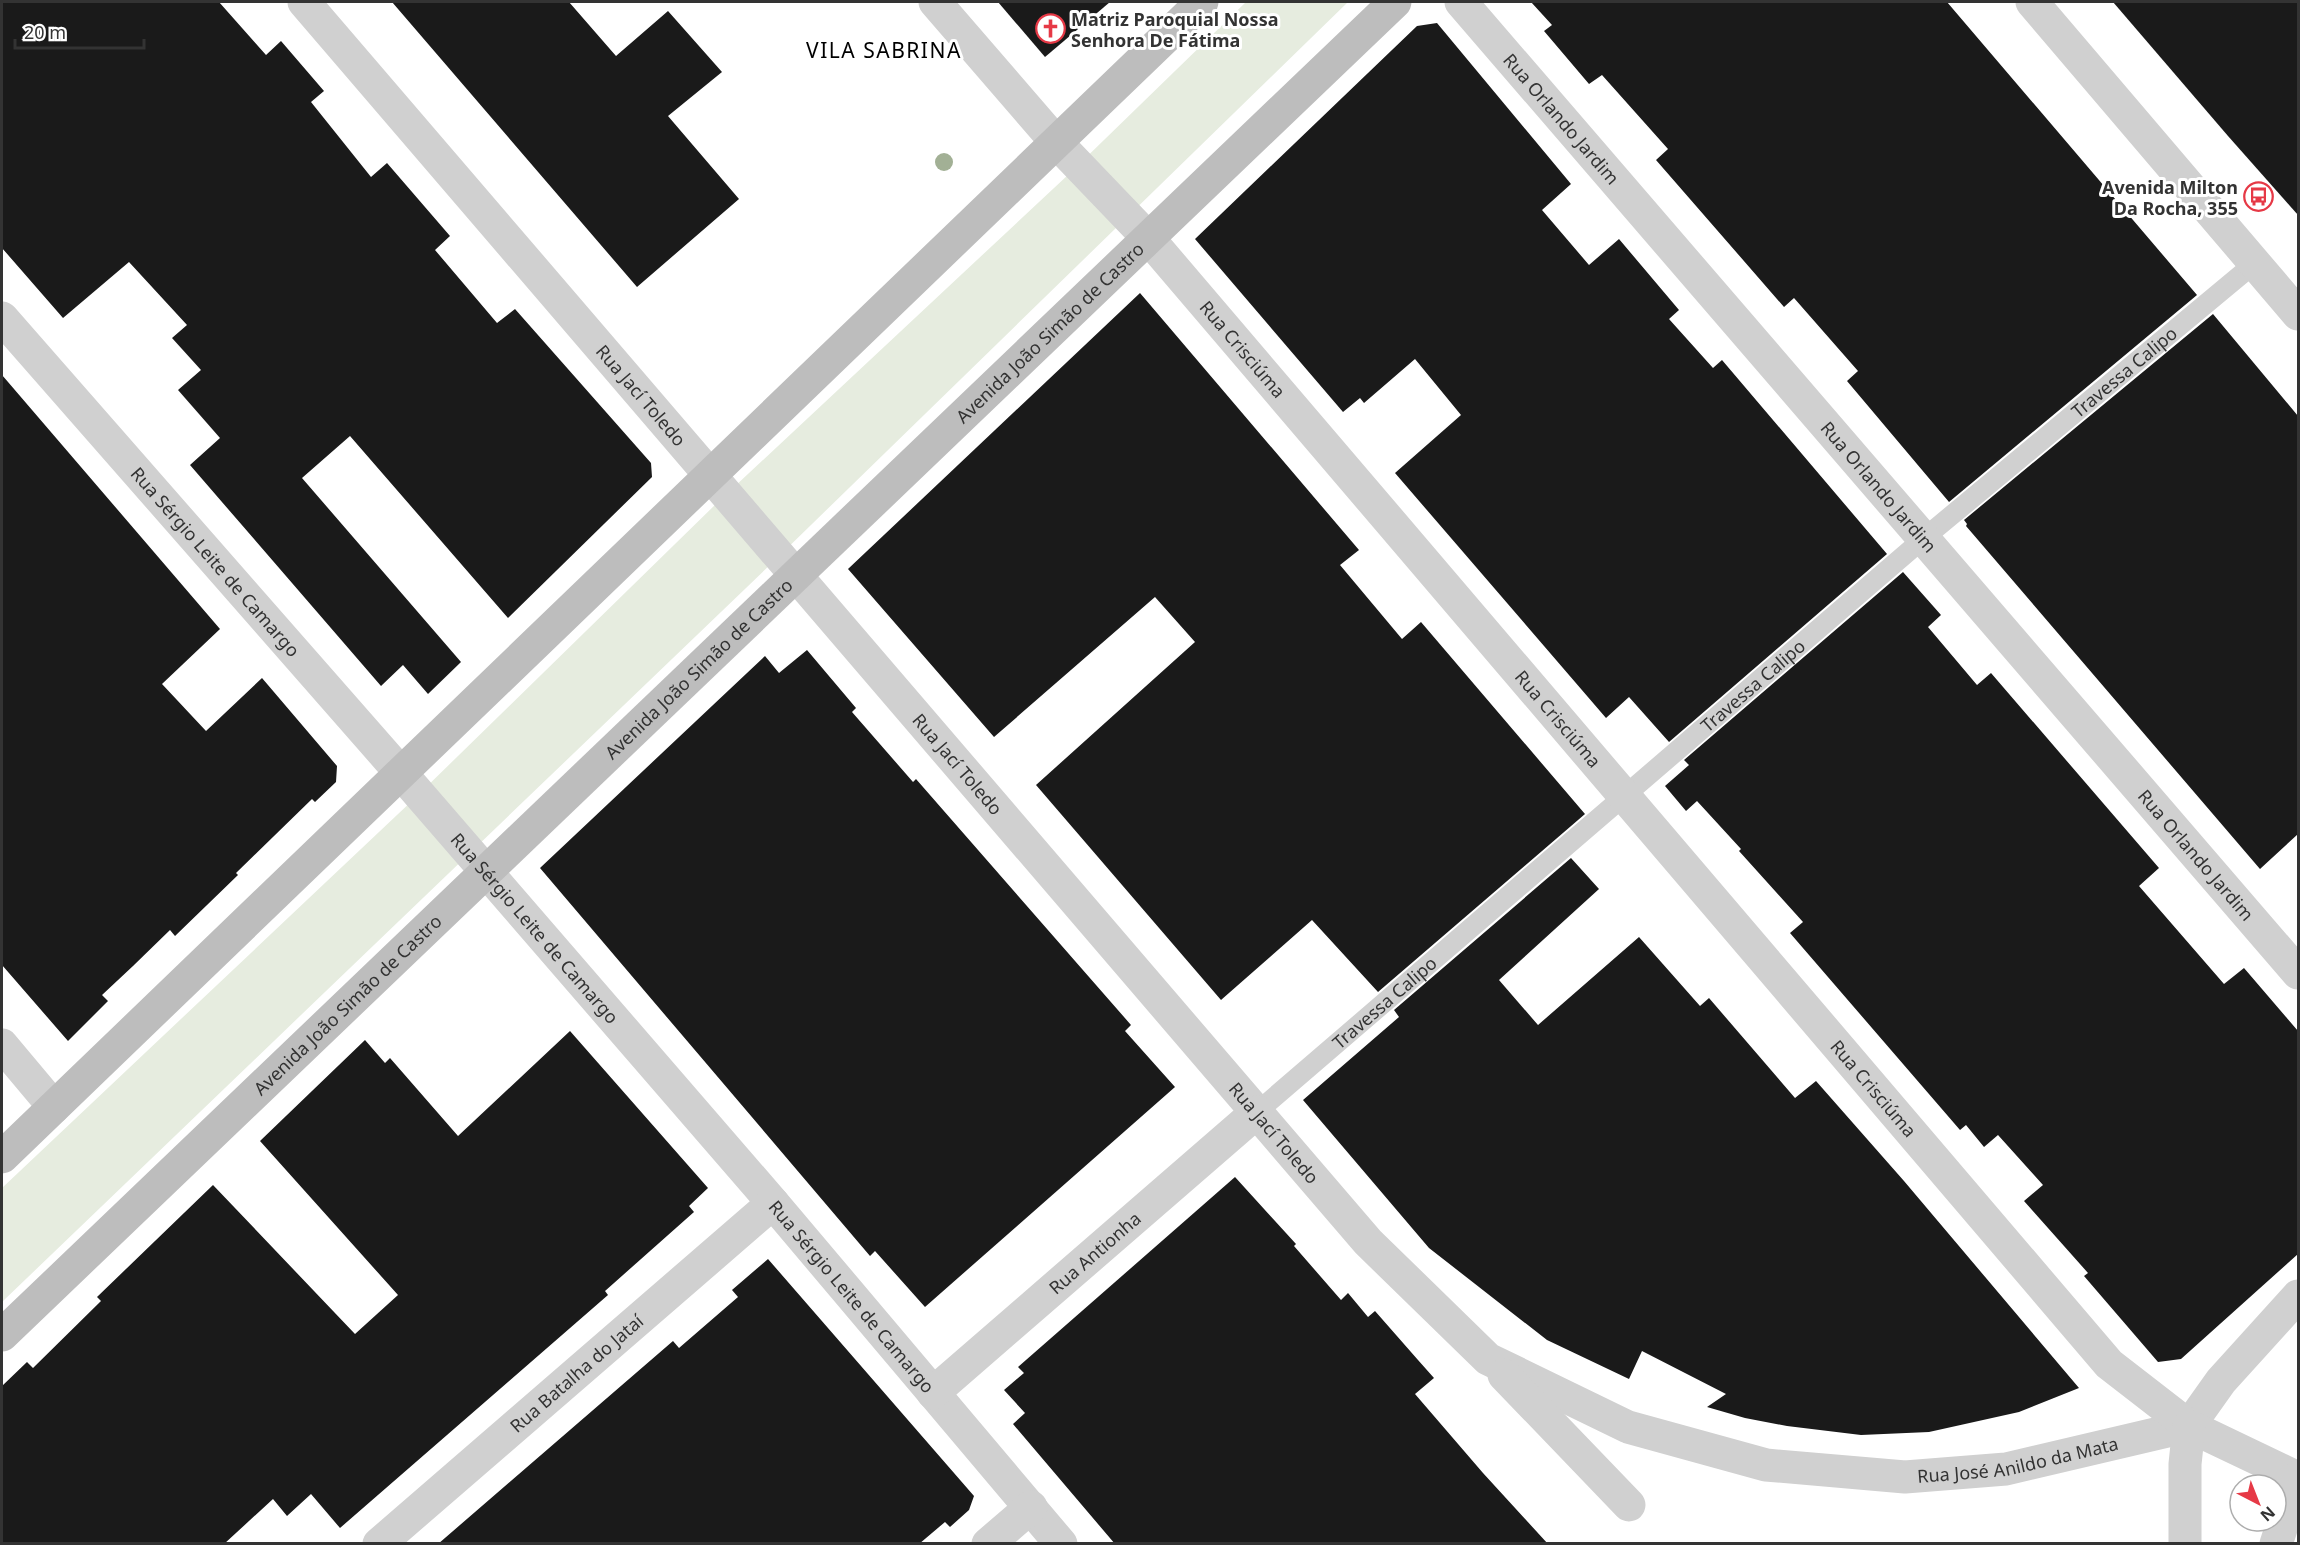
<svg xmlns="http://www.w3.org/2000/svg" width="2300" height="1545" font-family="'Noto Sans',sans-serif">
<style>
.green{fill:#e6ecdf}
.building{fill:#1a1a1a}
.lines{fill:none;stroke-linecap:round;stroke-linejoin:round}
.lane{stroke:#d0d0d0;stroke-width:20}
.street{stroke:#d0d0d0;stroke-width:33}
.secondary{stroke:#bdbdbd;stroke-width:33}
.tree{fill:#a2b095}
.labels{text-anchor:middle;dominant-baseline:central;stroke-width:6;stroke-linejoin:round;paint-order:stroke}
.poi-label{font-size:18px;font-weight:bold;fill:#333;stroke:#fff;text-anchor:start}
.street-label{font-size:18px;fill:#333;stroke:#fff}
.quarter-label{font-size:21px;letter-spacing:1.5px;fill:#000;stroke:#fff}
</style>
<rect width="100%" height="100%" fill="#fff"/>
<polygon class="green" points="1246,2 1348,2 773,562 2,1302 2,1188 415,798 718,502 1069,174"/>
<g class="building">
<polygon points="2,2 219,2 266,55 281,41 324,91 311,102 371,177 387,163 450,236 435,250 497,323 515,309 651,463 652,477 508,618 350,436 302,478 461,662 428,694 403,665 381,686 190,465 220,438 178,390 201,370 172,338 187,325 129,262 63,318 2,248"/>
<polygon points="392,2 569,2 616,56 668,11 722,72 668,116 739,199 637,287"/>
<polygon points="998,2 1110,2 1045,57"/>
<polygon points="1531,2 1947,2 2197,295 1949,502 1847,381 1858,371 1794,298 1784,307 1656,160 1668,149 1602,75 1589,84 1544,31 1552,25"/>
<polygon points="2113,2 2298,2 2298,215 2228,136"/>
<polygon points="1437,23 1571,184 1542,210 1589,265 1619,239 1679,310 1669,319 1713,368 1722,360 1887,554 1669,742 1629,697 1606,718 1395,473 1461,415 1415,359 1364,403 1360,398 1343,412 1195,239 1417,26"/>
<polygon points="1140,293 1359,550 1340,565 1402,639 1421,622 1585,814 1378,992 1312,920 1221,1000 1036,785 1195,642 1155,597 994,737 848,569"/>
<polygon points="2213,314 2298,416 2298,834 2260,869 1966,526 1967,524 1964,520"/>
<polygon points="2,375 220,629 162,684 206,731 262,678 337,766 336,782 315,802 312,799 236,873 238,875 175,936 170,930 133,966 102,995 108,1001 68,1041 2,965"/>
<polygon points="1903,572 1941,615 1928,627 1977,685 1991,673 2159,868 2139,886 2224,984 2244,968 2298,1031 2298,1254 2181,1359 2158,1362 2084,1276 2088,1273 2024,1201 2043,1185 1998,1135 1984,1147 1966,1125 1960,1130 1790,933 1803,922 1739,851 1741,849 1697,801 1686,811 1665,786 1689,765 1684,760"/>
<polygon points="807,650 856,708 852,712 913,782 916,779 1131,1025 1125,1031 1175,1087 925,1307 875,1251 870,1256 540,868 765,656 779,673"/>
<polygon points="1571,858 1599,889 1499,980 1538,1025 1639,937 1700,1006 1709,998 1795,1098 1816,1081 1904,1181 2079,1388 2019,1412 1929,1432 1861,1435 1787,1426 1745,1418 1707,1407 1726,1394 1642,1351 1629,1379 1547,1340 1429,1248 1303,1100 1399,1017 1394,1010"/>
<polygon points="570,1031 708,1188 689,1206 694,1212 605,1291 608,1295 340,1528 311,1494 287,1516 273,1499 224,1544 2,1544 2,1386 27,1362 33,1368 101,1301 97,1297 213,1185 355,1334 398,1295 260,1141 365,1040 385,1063 390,1058 458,1136"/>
<polygon points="1235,1177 1296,1244 1294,1246 1341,1300 1348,1293 1368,1317 1375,1311 1418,1360 1434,1378 1415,1394 1483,1473 1548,1544 1115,1544 1013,1424 1025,1413 1004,1390 1024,1373 1018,1367"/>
<polygon points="768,1259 974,1496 969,1510 950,1527 945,1522 919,1544 438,1544 673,1341 679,1348 738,1297 732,1290"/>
</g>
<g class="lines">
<path class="lane" id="s1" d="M 1257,1112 L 1923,539 L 2255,263"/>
<g class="street">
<path id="s2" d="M 304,2 L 1368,1242 L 1488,1359 L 1628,1427 L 1766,1465 L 1905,1477 L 2006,1469 L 2189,1426 L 2221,1381 L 2298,1296"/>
<path id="s3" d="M 935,2 L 1056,142 L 1149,239 L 2109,1364 L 2189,1426 L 2298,1478"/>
<path id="s4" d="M 1461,2 L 2298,973"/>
<polyline points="2032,2 2298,314"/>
<path id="s5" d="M 2,318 L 400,772 L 773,1203 L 1061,1544"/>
<polyline points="2,1045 54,1107"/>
<polyline points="1504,1375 1629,1505"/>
<path id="s6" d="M 933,1393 L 1257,1112"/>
<path id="s7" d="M 379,1544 L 773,1203"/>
<polyline points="988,1544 1031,1507"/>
<polyline points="2185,1544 2185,1464 2189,1426"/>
<polyline points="2276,1544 2298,1477"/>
</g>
<g class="secondary">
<polyline points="2,1157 1202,2"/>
<path id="s8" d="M 2,1335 L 1395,2"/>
</g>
</g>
<circle class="tree" cx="944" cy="162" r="9"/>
<defs>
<symbol id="church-ring" viewBox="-11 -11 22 22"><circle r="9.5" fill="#fff" stroke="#e63946" stroke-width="1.5"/><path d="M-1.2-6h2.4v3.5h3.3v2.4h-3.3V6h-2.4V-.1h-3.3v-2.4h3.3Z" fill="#e63946"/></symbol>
<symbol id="bus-ring" viewBox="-11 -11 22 22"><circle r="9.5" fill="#fff" stroke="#e63946" stroke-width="1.5"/><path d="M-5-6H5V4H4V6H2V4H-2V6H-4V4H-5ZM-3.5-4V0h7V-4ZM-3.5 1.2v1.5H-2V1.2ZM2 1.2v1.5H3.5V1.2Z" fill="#e63946"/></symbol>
</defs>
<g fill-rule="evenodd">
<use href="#church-ring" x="1034" y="12" width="33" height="33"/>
<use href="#bus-ring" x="2242" y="180" width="33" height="33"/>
</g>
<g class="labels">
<g class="poi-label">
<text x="1071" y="19">Matriz Paroquial Nossa<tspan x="1071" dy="21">Senhora De Fátima</tspan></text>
<text x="2238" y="187" text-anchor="end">Avenida Milton<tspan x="2238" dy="21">Da Rocha, 355</tspan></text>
</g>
<g class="street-label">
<text stroke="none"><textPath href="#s4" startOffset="154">Rua Orlando Jardim</textPath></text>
<text stroke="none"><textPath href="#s8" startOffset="1450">Avenida João Simão de Castro</textPath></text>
<text stroke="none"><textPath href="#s3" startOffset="464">Rua Crisciúma</textPath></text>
<text stroke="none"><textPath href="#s1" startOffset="1140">Travessa Calipo</textPath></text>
<text stroke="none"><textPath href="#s2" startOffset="518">Rua Jací Toledo</textPath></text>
<text stroke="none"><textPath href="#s4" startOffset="640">Rua Orlando Jardim</textPath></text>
<text stroke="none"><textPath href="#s5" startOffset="324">Rua Sérgio Leite de Camargo</textPath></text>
<text stroke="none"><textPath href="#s8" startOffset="964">Avenida João Simão de Castro</textPath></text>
<text stroke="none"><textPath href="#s1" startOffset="654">Travessa Calipo</textPath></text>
<text stroke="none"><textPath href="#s3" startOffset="950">Rua Crisciúma</textPath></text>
<text stroke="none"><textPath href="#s2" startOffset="1004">Rua Jací Toledo</textPath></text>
<text stroke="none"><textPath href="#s4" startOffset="1126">Rua Orlando Jardim</textPath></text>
<text stroke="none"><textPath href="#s5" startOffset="810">Rua Sérgio Leite de Camargo</textPath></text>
<text stroke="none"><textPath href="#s1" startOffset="168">Travessa Calipo</textPath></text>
<text stroke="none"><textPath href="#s8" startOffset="478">Avenida João Simão de Castro</textPath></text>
<text stroke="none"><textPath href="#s3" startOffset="1436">Rua Crisciúma</textPath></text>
<text stroke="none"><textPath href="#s2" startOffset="1490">Rua Jací Toledo</textPath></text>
<text stroke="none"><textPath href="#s6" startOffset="214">Rua Antionha</textPath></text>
<text stroke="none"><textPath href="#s5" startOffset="1296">Rua Sérgio Leite de Camargo</textPath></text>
<text stroke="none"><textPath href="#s7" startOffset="261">Rua Batalha do Jataí</textPath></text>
<text stroke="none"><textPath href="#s2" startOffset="2354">Rua José Anildo da Mata</textPath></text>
</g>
<g class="quarter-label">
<text x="884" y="50">VILA SABRINA</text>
</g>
</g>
<rect width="2300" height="1545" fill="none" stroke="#333333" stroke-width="6"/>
<g transform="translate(2258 1503) rotate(138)"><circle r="28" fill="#ffffff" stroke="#adadad" stroke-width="1.5"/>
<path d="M0-4.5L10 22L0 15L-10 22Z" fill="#e63946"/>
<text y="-9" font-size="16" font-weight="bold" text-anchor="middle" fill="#333333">N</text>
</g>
<path d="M15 39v9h129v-9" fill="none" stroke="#333333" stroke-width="3"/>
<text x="24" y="39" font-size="18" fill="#333333" stroke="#ffffff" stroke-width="4.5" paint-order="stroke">20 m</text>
</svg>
